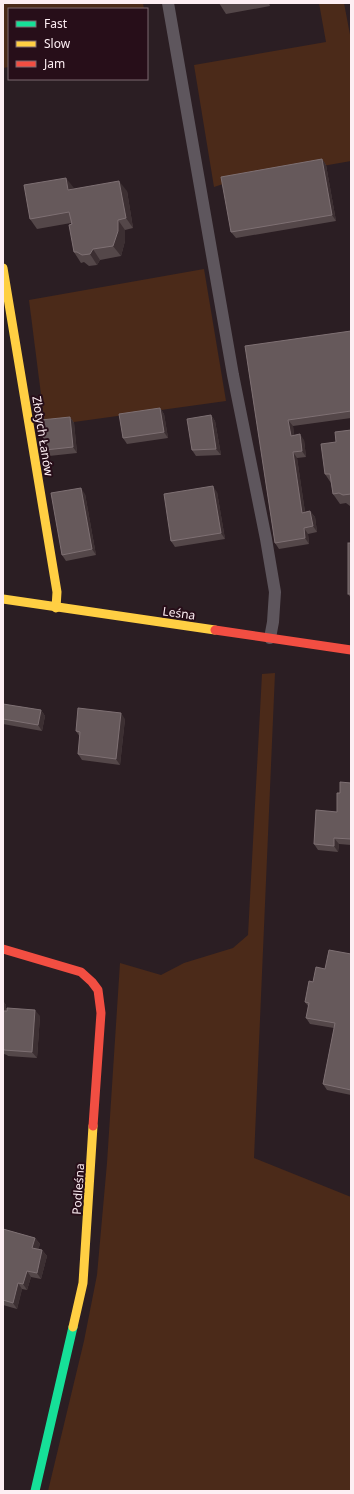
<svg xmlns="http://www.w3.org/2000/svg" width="354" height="1494" font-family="'Noto Sans',sans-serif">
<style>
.green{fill:#4b2a19}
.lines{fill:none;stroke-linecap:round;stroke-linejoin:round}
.lane{stroke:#5e565d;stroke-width:12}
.fast{stroke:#16e098;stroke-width:9}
.slow{stroke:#ffcf43;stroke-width:9}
.jam{stroke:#f24e42;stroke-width:9}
.wall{fill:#544749}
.shaded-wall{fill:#3c2f32}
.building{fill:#66595b;stroke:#7e7073}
.labels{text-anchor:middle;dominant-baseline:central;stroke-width:4;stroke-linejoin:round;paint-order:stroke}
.street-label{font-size:12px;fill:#fdeef3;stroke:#270e19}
</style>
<rect width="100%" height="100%" fill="#2b1e23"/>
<g class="green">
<polygon points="3,3 143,3 144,9 9,9 9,67 3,68"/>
<polygon points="319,3 344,3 351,40 351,161 226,183 214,187 194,65 326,42"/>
<polygon points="204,269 226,401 45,426 29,300"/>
<polygon points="275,673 254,1158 351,1197 351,1491 48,1491 84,1341 97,1275 107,1163 120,963 161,975 184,963 233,948 248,935 262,674"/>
</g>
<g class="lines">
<polyline class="lane" points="168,3 233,375 266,539 275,592 273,622 270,638"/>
<polyline class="fast" points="35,1491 73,1327"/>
<g class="slow">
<polyline points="3,268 57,592 56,608"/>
<polyline points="3,599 215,630"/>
<polyline points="73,1327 83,1283 93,1126"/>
</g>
<g class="jam">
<polyline points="215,630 351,650"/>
<polyline points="3,949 81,972 92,982 98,990 101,1013 93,1126"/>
</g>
</g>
<g class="wall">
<polygon points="219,3 269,3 270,6 226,14"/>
<polygon points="322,159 326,165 336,221 236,238 231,232"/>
<polygon points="74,189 127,191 133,228 125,230 125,241 121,256 100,260 97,265 89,266 84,262 81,263 74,252 71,223 37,229 30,219"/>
<polygon points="351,331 351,418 293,426 294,435 304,440 306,457 297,458 305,512 310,511 315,517 317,532 308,534 309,544 279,549 275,543 245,346"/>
<polygon points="160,408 164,414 168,438 127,444 123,438"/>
<polygon points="211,415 215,421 221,455 196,456 192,450"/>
<polygon points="70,417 74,423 77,453 49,456 45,450"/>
<polygon points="351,430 351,505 350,506 346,503 340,504 333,494 331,483 325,474 336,442"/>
<polygon points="217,492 225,539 175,547 171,541"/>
<polygon points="85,494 96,555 66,561 62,555"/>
<polygon points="351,543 351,598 348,594"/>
<polygon points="3,704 41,710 45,716 42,731 3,724"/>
<polygon points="125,719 120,765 82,760 78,754 80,737 76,731"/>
<polygon points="351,783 351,845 339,844 338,852 318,850 314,844 337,812 340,793"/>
<polygon points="351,954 351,1095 327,1090 323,1084 334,1028 310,1024 306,1018 308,1006 305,1002 325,969"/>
<polygon points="3,1001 6,1005 6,1011 40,1016 37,1058 8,1056 7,1055 4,1054 4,1056 3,1056"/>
<polygon points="3,1229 35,1238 40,1244 38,1249 42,1250 47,1256 41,1279 31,1277 27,1290 22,1289 17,1309 3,1305"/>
</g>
<g class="shaded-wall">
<polygon points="322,159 326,165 336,221 332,215"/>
<polygon points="66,178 74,188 68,190"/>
<polygon points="119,181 127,191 133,228 126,218"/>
<polygon points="118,220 125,230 125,241 121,256 113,246"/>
<polygon points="93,249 100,260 97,265 90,254"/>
<polygon points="160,408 164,414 168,438 164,432"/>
<polygon points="211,415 215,421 221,455 216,449"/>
<polygon points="70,417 74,423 77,453 73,447"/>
<polygon points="288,420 293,426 295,442 291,436"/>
<polygon points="300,434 304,440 306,457 302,451"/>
<polygon points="293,452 297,458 306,519 302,513"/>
<polygon points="213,486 217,492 225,539 221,533"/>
<polygon points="81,488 85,494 96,555 92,549"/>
<polygon points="310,511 315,517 317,532 313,526"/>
<polygon points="304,528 308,534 309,544 305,538"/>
<polygon points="41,710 45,716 42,731 38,725"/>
<polygon points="121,713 125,719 120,765 116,759"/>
<polygon points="334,838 339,844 338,852 334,846"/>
<polygon points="3,1001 6,1005 5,1016 3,1013"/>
<polygon points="35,1010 40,1016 37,1058 32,1052"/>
<polygon points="35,1238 40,1244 37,1254 32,1248"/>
<polygon points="42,1250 47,1256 41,1279 37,1273"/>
<polygon points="27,1271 31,1277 27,1290 23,1284"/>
<polygon points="18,1283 22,1289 17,1309 13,1303"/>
</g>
<g class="building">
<polygon points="322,159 332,215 231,232 221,177"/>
<polygon points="66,178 68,190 119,181 126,218 118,220 118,231 113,246 93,249 90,254 82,255 77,252 74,252 69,225 72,224 69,212 30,219 24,185"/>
<polygon points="351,331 351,411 288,420 291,436 300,434 302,451 293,452 302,513 310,511 313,526 304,528 305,538 275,543 245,346"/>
<polygon points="160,408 164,432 123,438 119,414"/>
<polygon points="211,415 216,449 192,450 187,419"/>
<polygon points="70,417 73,447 45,450 41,420"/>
<polygon points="351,430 351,494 343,495 339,493 333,494 330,474 325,474 321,444 336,442 335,432"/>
<polygon points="213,486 221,533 171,541 164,494"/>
<polygon points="81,488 92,549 62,555 51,493"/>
<rect x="348" y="543" width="3" height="51"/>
<polygon points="3,704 41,710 38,725 3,719"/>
<polygon points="78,708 121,713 116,759 78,754 80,732 76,731"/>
<polygon points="340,782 351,783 351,839 334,838 334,846 314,844 316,810 337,812 337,793 340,793"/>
<polygon points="329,950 351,954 351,1090 323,1084 335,1023 306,1018 309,1003 305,1002 309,981 313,982 316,967 325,969"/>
<polygon points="7,1008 35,1010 32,1052 4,1050 4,1049 3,1049 3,1011 7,1011"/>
<polygon points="3,1229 35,1238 32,1248 42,1250 37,1273 27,1271 23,1284 18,1283 13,1303 3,1300"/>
</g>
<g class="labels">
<g class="street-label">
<text transform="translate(43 436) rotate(81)">Złotych Łanów</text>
<text transform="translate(179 613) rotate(8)">Leśna</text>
<text transform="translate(78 1189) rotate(-86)">Podleśna</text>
</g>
</g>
<rect width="354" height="1494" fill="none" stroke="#fdeef3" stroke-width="8"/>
<rect x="8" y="8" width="140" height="72" fill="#270e19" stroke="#7d6870"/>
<rect x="16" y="21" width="20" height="6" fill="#16e098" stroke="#7d6870"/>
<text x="44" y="28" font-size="12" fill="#fdeef3">Fast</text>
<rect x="16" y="41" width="20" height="6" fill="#ffcf43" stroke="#7d6870"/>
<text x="44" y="48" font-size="12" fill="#fdeef3">Slow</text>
<rect x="16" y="61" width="20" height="6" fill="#f24e42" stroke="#7d6870"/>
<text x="44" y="68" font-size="12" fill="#fdeef3">Jam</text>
</svg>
